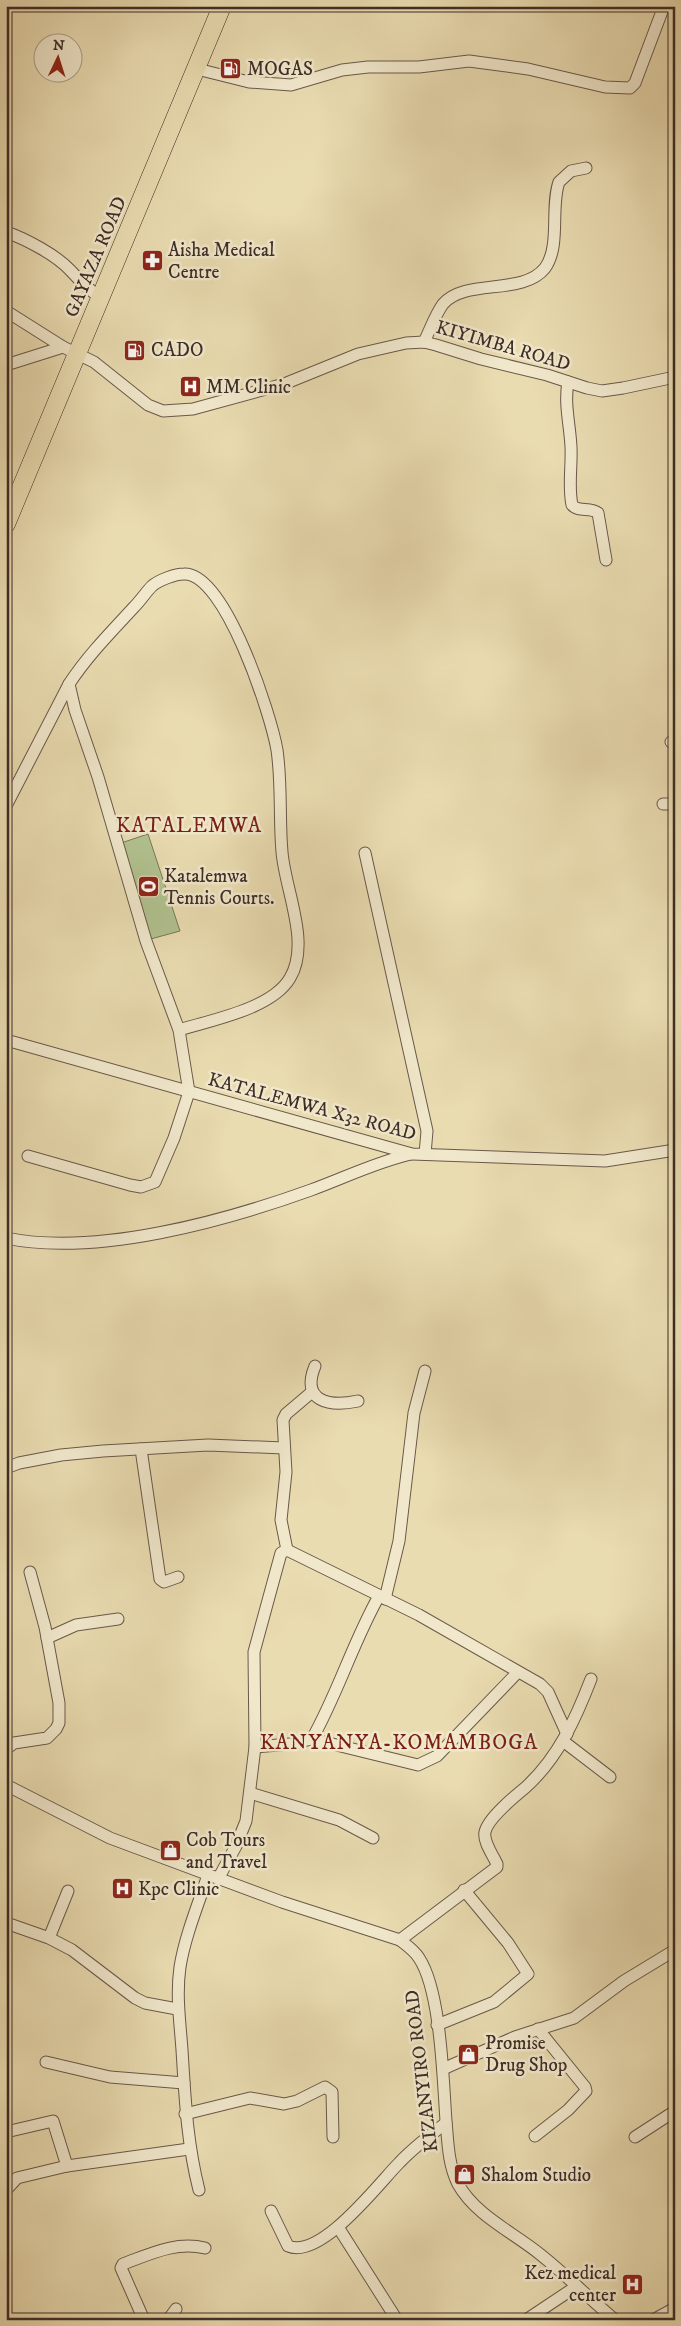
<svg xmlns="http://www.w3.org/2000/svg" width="681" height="2326" font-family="'IM FELL DW Pica',serif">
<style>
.green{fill:#b1c290;stroke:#77785c}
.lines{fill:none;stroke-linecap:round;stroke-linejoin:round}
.minor-casing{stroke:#68594a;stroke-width:13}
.primary-casing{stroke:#3d2d27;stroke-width:19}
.minor{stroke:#f1e8cc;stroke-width:11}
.primary{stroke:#eadcb1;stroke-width:18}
.labels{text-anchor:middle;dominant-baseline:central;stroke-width:5;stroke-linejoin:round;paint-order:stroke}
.poi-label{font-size:19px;fill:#3d2d27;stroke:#f1e8cc;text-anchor:start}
.street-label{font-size:19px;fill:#3d2d27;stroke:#f1e8cc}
.quarter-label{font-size:21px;letter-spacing:1px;fill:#7a1f14;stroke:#f1e8cc}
</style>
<rect width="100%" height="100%" fill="#eadcb1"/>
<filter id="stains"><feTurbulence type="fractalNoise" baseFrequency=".004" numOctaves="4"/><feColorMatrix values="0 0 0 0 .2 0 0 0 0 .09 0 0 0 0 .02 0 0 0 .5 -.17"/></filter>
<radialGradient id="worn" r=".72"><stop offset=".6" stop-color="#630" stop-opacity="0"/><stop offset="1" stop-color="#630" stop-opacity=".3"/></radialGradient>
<polygon class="green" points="148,834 180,931 147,940 118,844"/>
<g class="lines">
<defs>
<g id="minor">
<polyline points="197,69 249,82 291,85 342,70 368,67 419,67 469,61 528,69 605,87 630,88 635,83 664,6"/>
<path d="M 6,232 C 26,239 56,255 70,270 C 80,281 89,290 102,299"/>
<polyline points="6,311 63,347 94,362 148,405 163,411 193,409 284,384 358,354 406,343 424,342 436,345 481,359 547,375 587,388 602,391 623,388 675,377"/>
<path d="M 424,342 C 430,330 435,315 443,304 C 465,278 523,296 545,268 C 561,246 550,207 559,182 L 571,171 L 586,168"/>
<polyline points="6,365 63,347"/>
<path d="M 568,382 C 564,404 570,425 571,447 C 572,467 568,486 572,505 C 579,513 590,506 598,513 L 606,560"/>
<polyline points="671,742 675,742"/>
<polyline points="663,804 675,804"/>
<polyline points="6,806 69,684"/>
<polyline points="365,853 427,1131 425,1154"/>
<polyline points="6,1040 412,1154 605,1161 675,1150"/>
<path d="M 28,1156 L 130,1185 L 141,1187 L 155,1182 L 174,1138 L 189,1092 L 179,1030 L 146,941 L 98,777 L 75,710 L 69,684 C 88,655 112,631 135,606 C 141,600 146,592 152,586 C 159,580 175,574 184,574 C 225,572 271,715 277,750 C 282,784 279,819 282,852 C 285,890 311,943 290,978 C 272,1009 211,1020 179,1030"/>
<path d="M 6,1238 C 96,1257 225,1221 311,1190 C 344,1178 376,1162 411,1154"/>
<path d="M 315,1366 C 300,1402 330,1407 358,1401"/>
<polyline points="141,1449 160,1579 164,1582 178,1577"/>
<polyline points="6,1468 19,1463 61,1455 103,1451 208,1445 284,1448"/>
<polyline points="287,1550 419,1615 540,1684 548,1692 567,1734"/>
<polyline points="287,1550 281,1520 286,1472 283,1420 286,1414 312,1392"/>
<polyline points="385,1599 399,1541 414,1413 425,1371"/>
<polyline points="47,1638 76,1625 118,1619"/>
<path d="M 312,1739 C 338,1693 353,1642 379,1596"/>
<polyline points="563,1741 610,1777"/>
<polyline points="255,1747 290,1744 312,1739 418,1765 437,1756 518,1672"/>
<polyline points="6,1749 14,1743 47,1738 56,1729 59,1723 59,1703 45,1627 30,1572"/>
<path d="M 6,1785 L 110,1838 L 282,1902 L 400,1940 C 406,1945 414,1950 419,1958 C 441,1991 443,2080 446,2121 C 448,2142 448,2164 458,2184 C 476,2216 513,2232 541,2255 C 566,2275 590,2299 615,2320"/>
<polyline points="250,1793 339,1820 373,1838"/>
<polyline points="218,1879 236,1846 246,1821 255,1747 254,1652 281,1553 287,1550"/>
<polyline points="9,1924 49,1938 72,1950 135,1998 145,2003 177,2009"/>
<polyline points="49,1938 68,1891"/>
<path d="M 400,1940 L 497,1867 L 497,1864 C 493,1855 483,1842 485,1832 C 488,1818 515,1796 526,1787 C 558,1758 576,1718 591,1679"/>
<polyline points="437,2025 494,2002 528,1974 508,1943 464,1890"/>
<polyline points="46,2062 110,2077 184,2083"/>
<polyline points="443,2069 515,2037 574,2018 624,1981 675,1950"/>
<polyline points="185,2114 250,2098 284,2104 297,2101 325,2087 332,2092 333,2137"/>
<polyline points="6,2132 53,2121 67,2166"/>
<polyline points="535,2136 568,2110 586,2091 585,2087 538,2029"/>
<polyline points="635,2137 675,2111"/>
<polyline points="6,2190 17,2178 67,2166 189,2149"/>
<path d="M 199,2190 C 187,2143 185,2098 182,2050 C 180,2022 176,1995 180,1967 C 185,1936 198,1905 208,1875"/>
<path d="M 271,2211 L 288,2246 C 321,2260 379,2183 399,2163 C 413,2148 430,2135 446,2123"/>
<polyline points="338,2227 397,2320"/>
<path d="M 144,2320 L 121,2268 L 123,2264 C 150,2254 176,2241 205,2248"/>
<polyline points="168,2320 176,2309"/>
<polyline points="526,2320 577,2286"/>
<polyline points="653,2320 675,2308"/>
</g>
<polyline id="primary" points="6,524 222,6"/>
</defs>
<use href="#minor" class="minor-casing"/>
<use href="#primary" class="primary-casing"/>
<use href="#minor" class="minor"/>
<use href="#primary" class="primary"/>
</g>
<defs>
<symbol id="fuel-square" viewBox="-11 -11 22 22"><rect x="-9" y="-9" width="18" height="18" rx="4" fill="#8f2418" stroke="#f1e8cc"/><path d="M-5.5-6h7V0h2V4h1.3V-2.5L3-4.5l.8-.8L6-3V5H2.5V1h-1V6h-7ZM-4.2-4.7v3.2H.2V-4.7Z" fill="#fff"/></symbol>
<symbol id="pharmacy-square" viewBox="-11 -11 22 22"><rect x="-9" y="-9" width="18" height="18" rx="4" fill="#8f2418" stroke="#f1e8cc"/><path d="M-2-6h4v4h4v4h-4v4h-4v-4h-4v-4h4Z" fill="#fff"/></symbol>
<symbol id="hospital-square" viewBox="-11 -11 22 22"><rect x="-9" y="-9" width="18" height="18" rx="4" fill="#8f2418" stroke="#f1e8cc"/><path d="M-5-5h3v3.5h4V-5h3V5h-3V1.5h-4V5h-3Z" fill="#fff"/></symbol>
<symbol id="stadium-square" viewBox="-11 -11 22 22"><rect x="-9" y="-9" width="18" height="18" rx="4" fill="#8f2418" stroke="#f1e8cc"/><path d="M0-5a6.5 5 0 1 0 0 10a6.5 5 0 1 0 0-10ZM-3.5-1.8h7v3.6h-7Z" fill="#fff"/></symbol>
<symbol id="shop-square" viewBox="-11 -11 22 22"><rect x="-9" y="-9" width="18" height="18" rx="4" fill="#8f2418" stroke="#f1e8cc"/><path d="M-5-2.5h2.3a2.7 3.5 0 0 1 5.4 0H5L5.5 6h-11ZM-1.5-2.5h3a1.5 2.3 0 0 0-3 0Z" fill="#fff"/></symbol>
</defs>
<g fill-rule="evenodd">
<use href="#fuel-square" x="218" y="56" width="25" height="25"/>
<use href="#pharmacy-square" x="140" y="248" width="25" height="25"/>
<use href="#fuel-square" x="122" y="338" width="25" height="25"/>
<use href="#hospital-square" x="178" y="374" width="25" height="25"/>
<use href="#stadium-square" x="136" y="874" width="25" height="25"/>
<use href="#shop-square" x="158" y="1838" width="25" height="25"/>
<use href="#hospital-square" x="110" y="1876" width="25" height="25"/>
<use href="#shop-square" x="456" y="2042" width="25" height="25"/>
<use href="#shop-square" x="452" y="2162" width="25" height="25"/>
<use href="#hospital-square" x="620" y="2272" width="25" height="25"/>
</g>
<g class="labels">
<g class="poi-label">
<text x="247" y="69">MOGAS</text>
<text x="168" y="250">Aisha Medical<tspan x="168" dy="22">Centre</tspan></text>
<text x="151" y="350">CADO</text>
<text x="206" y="387">MM Clinic</text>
<text x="164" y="876">Katalemwa<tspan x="164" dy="22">Tennis Courts.</tspan></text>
<text x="186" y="1840">Cob Tours<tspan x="186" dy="22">and Travel</tspan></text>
<text x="138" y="1889">Kpc Clinic</text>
<text x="485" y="2043">Promise<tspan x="485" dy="22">Drug Shop</tspan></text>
<text x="481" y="2175">Shalom Studio</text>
<text x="616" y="2273" text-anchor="end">Kez medical<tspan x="616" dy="22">center</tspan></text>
</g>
<g class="street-label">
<text transform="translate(96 257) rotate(-67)">GAYAZA ROAD</text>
<text transform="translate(503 346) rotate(16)">KIYIMBA ROAD</text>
<text transform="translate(312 1107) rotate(15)">KATALEMWA X32 ROAD</text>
<text transform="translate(422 2071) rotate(-97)">KIZANYIRO ROAD</text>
</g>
<g class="quarter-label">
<text x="189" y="826">KATALEMWA</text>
<text x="399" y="1743">KANYANYA-KOMAMBOGA</text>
</g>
</g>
<rect width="681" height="2326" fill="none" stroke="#eadcb1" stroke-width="25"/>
<rect x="8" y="8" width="666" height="2311" fill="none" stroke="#3d2d27" stroke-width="2.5"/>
<rect x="12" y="12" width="656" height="2301" fill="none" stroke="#3d2d27"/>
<g transform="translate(58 58) rotate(4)"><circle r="24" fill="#f1e8cc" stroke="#a99d8a"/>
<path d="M0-4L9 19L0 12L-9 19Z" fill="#8f2418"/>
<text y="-8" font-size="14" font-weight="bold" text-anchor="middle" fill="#3d2d27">N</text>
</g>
<rect width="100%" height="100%" filter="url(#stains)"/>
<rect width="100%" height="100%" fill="url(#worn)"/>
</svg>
